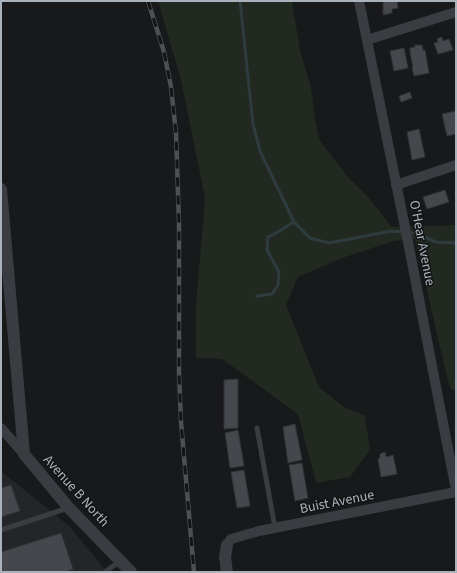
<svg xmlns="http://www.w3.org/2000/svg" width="457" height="573" font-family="'Source Sans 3',sans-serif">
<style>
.built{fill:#242528}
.green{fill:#212920}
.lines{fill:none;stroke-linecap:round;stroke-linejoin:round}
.stream{stroke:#2e3c3f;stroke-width:3}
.building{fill:#44474b;stroke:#323337}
.service{stroke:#393c40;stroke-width:5}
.minor{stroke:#393c40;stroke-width:10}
.tertiary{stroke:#393c40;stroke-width:12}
.rail-casing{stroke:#4c5055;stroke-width:4.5}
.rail{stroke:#131416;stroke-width:3;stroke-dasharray:9;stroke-linecap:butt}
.labels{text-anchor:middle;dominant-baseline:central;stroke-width:3;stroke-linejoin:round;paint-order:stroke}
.street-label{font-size:14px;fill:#aab3bb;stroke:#131416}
</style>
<rect width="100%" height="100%" fill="#18191b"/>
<polygon class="built" points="1,471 70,527 107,572 1,572"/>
<polygon class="green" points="158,1 292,1 300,50 311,87 315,120 320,141 348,177 368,197 392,227 456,225 456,389 451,390 447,377 415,239 394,241 342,258 298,277 286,305 319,387 344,407 365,416 370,450 350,477 316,483 298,414 222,359 196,358 196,305 205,198 181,80"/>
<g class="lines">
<g class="stream">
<polyline points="240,1 253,124 260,151 294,222 310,238 329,243 391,231 414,233 436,242 456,243"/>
<path d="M 257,296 L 272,294 L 278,285 L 279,272 L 267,250 L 268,237 C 278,233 285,227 294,222"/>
</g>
</g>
<g class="building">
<polygon points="383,1 397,1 398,8 392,9 392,13 383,15"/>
<polygon points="442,37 443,41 449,39 453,50 438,54 434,43 438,42 437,39"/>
<polygon points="415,45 422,45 423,50 425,50 429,73 414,76 412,67 413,67 410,52 410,48 415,47"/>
<polygon points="404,48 408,68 394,71 390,51"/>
<polygon points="410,92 412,98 401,102 399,96"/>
<polygon points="456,111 456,134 447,136 442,114"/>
<polygon points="419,129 425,157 412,160 407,132"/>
<polygon points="445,190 449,202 427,209 423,197"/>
<polygon points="238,379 238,428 224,429 224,380"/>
<polygon points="295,424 302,460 288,463 283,427"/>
<polygon points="238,430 244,466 230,468 225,433"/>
<polygon points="385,452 386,457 393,455 397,474 381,477 378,459 380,458 380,454"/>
<polygon points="302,463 308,498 295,501 289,465"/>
<polygon points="244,470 250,506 237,508 231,472"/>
<polygon points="11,485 20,511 1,517 1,488"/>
<polygon points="61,533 73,569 65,572 1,572 1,552"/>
</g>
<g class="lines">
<g class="service">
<polyline points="257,428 275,528"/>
<polyline points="1,530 68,508"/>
<polyline points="105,572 120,561"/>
</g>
<g class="minor">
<polyline points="359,1 408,242 456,490"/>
<polyline points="367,40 456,12"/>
<polyline points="396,185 456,165"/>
<polyline points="1,428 24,454"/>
<polyline points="227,545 231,539 259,531 456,492"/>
</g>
<g class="tertiary">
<polyline points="1,189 24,454 69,508 131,572"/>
<polyline points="227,545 225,557 227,572"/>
</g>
<defs>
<polyline id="rail" points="148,1 164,52 171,87 176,133 179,224 179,374 181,422 194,572"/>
</defs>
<use href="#rail" class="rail-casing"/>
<use href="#rail" class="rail"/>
</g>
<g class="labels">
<g class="street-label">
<text transform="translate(422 243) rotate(79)">O'Hear Avenue</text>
<text transform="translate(76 491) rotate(48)">Avenue B North</text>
<text transform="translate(337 502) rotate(-11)">Buist Avenue</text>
</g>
</g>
<rect width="457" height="573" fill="none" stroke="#aab3bb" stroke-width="4"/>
</svg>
